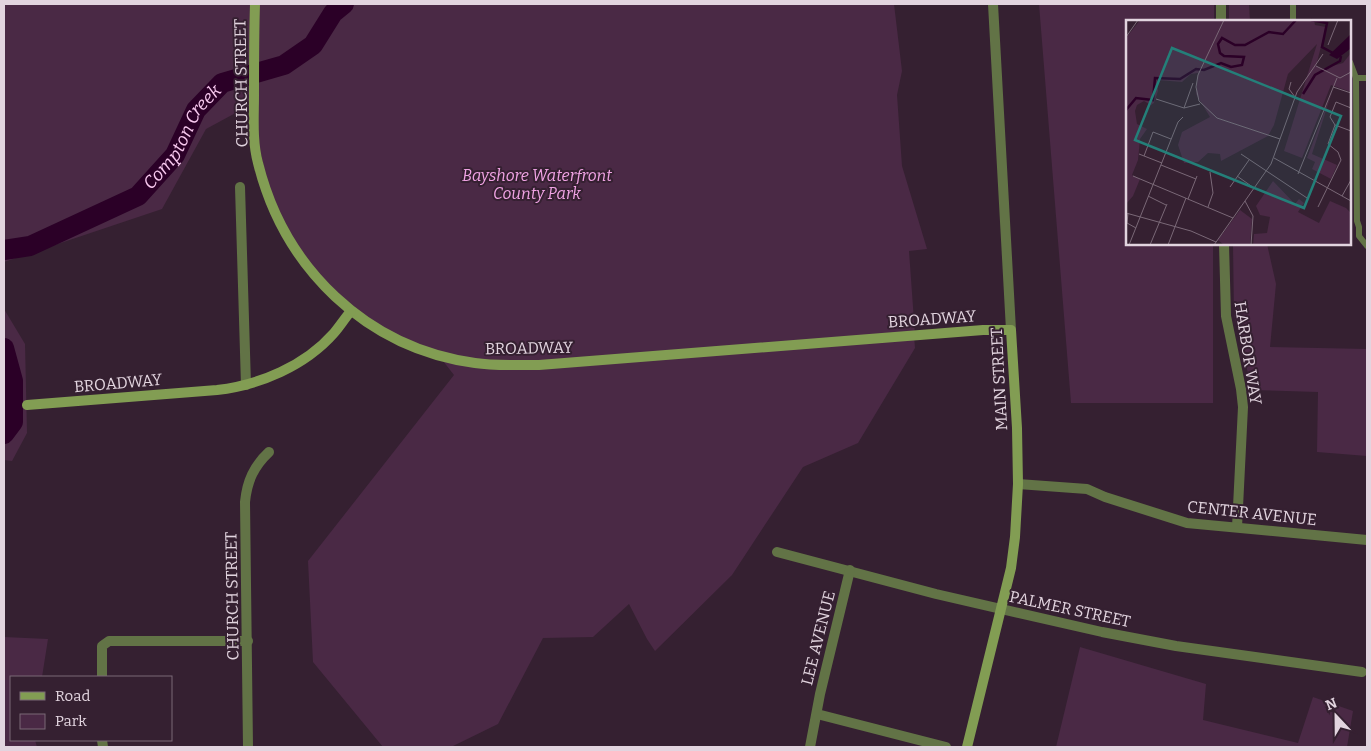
<svg xmlns="http://www.w3.org/2000/svg" width="1371" height="751" font-family="Bitter,serif">
<style>
.green{fill:#4a2945}
.lines{fill:none;stroke-linecap:round;stroke-linejoin:round}
.river{stroke:#2b0027;stroke-width:20}
.lane{stroke:#627346;stroke-width:6}
.street{stroke:#627346;stroke-width:10}
.secondary{stroke:#829d53;stroke-width:10}
.labels{text-anchor:middle;dominant-baseline:central;stroke-width:4;stroke-linejoin:round;paint-order:stroke}
.street-label{font-size:16px;fill:#e2d4df;stroke:#352031}
.park-label{font-size:16px;font-style:italic;fill:#f0a3e4;stroke:#352031}
.water-label{font-size:18px;font-style:italic;fill:#f9c9f0;stroke:#352031}
.inset-river{fill:none;stroke:#2b0027;stroke-width:2.5}
.inset-road{fill:none;stroke:#7a6877;stroke-width:1}
.view{fill:#247f79;fill-opacity:0.15;stroke:#247f79;stroke-width:2.5}
.inset-edge{fill:none;stroke:#e2d4df;stroke-width:2.5}
</style>
<rect width="100%" height="100%" fill="#352031"/>
<g class="green">
<polygon points="4,4 894,4 902,71 897,95 902,166 927,249 909,251 915,335 914,336 915,348 858,443 803,467 732,575 655,651 647,639 629,604 593,637 543,638 498,724 451,747 383,747 313,662 308,561 454,375 436,352 407,344 351,311 320,282 273,210 254,121 254,103 206,129 162,209 4,262"/>
<polygon points="1039,4 1214,4 1214,21 1127,21 1127,244 1213,244 1213,403 1071,403"/>
<polygon points="1229,4 1249,4 1250,21 1229,21"/>
<polygon points="1233,244 1267,244 1276,284 1270,347 1367,349 1367,456 1317,452 1318,392 1252,390 1234,315"/>
<polygon points="4,309 25,344 27,433 12,461 4,460"/>
<polygon points="4,637 48,639 42,677 11,677 11,740 35,740 37,747 4,747"/>
<polygon points="1080,647 1206,684 1203,720 1298,743 1313,697 1353,711 1347,747 1056,747"/>
</g>
<g class="lines">
<g class="river">
<path id="s1" d="M 4,250 L 30,246 L 138,196 L 175,155 L 196,110 L 222,83 L 284,65 L 313,45 L 333,13 L 344,4"/>
<polyline points="4,348 13,381 13,422 4,434"/>
</g>
<g class="lane">
<polyline points="1293,21 1293,4"/>
<polyline points="1350,62 1356,78 1357,221 1359,227 1359,236 1367,246"/>
<polyline points="1356,78 1367,78"/>
</g>
<g class="street">
<polyline points="993,4 1011,330"/>
<polyline points="1221,4 1221,21"/>
<polyline points="240,187 246,385"/>
<polyline points="1224,244 1226,316 1241,389 1243,407 1237,527"/>
<polyline points="1018,484 1087,489 1105,497 1187,523 1367,540"/>
<polyline points="777,552 936,594 1102,632 1176,646 1362,672"/>
<polyline points="102,677 102,646 109,641 248,641"/>
<polyline points="817,714 946,747"/>
<polyline points="102,740 103,747"/>
<path d="M 248,747 L 245,502 C 247,481 254,466 269,452"/>
<polyline points="810,747 820,694 850,570"/>
</g>
<g class="secondary">
<path d="M 255,4 C 254,34 254,64 254,95 C 254,117 252,141 258,163 C 284,268 366,348 475,363 C 496,366 518,365 539,365 L 983,330 L 1011,330 L 1017,428 L 1018,484 L 1015,537 L 1011,568 L 967,747"/>
<path d="M 27,405 L 217,390 C 260,385 305,366 334,333 C 340,326 345,318 351,311"/>
</g>
</g>
<g class="labels">
<g class="street-label">
<text transform="translate(241 83) rotate(-91)">CHURCH STREET</text>
<text transform="translate(932 319) rotate(-4)">BROADWAY</text>
<text transform="translate(529 348) rotate(-1)">BROADWAY</text>
<text transform="translate(1248 353) rotate(81)">HARBOR WAY</text>
<text transform="translate(999 379) rotate(-93)">MAIN STREET</text>
<text transform="translate(118 383) rotate(-5)">BROADWAY</text>
<text transform="translate(1252 513) rotate(6)">CENTER AVENUE</text>
<text transform="translate(232 596) rotate(-91)">CHURCH STREET</text>
<text transform="translate(1070 609) rotate(12)">PALMER STREET</text>
<text transform="translate(818 638) rotate(-76)">LEE AVENUE</text>
</g>
<g class="park-label">
<text x="537" y="175">Bayshore Waterfront<tspan x="537" dy="18">County Park</tspan></text>
</g>
<g class="water-label">
<text stroke="none"><textPath href="#s1" startOffset="220">Compton Creek</textPath></text>
</g>
</g>
<g transform="translate(1126 20)">
<rect width="225" height="225" fill="#352031"/>
<path d="M 14,0 L 188,0 L 189,5 L 200,7 L 190,46 L 196,49 L 217,43 L 225,33 L 225,72 L 205,65 L 176,138 L 158,131 L 191,24 L 162,54 L 148,105 L 142,116 L 95,141 L 94,134 L 82,133 L 72,142 L 58,143 L 52,125 L 56,112 L 84,97 L 70,74 L 72,53 L 65,54 L 56,62 L 31,60 L 32,71 L 28,83 L 25,85 L 18,81 L 11,85 L 9,91 L 11,104 L 21,109 L 14,119 L 12,140 L 6,155 L 14,159 L 7,176 L 0,184 L 0,18 ZM 207,69 L 186,134 L 211,145 L 205,159 L 186,149 L 189,142 L 181,138 ZM 147,161 L 169,184 L 173,179 L 178,183 L 172,192 L 193,203 L 204,181 L 220,188 L 225,193 L 225,225 L 127,225 L 128,214 L 141,213 L 144,197 L 134,195 L 130,186 ZM 114,190 L 126,199 L 124,225 L 98,225 L 92,220 Z" fill="#4a2945"/>
<path d="M 225,14 L 224,29 L 211,39 L 203,35 Z" fill="#2b0027"/>
<path class="inset-river" d="M 185,0 L 201,3 L 196,27 L 207,33M 177,74 L 189,55 L 214,41 L 215,36M 0,90 L 10,78 L 27,80 L 29,58 L 54,59 L 70,49 L 78,50 L 95,43 L 105,47 L 116,45 L 118,37 L 98,36 L 94,33 L 92,24 L 96,18 L 109,25 L 119,25 L 143,12 L 157,14 L 170,0"/>
<path class="inset-road" d="M 98,0 L 72,55 L 70,67 L 73,81 L 91,98 L 154,119M 0,17 L 12,0M 202,25 L 212,0M 190,46 L 214,58 L 225,52M 165,62 L 163,69 L 169,77M 207,67 L 225,73M 30,79 L 58,88 L 74,84M 58,88 L 67,63M 225,88 L 210,82 L 204,97 L 209,105 L 225,111M 13,134 L 36,143M 115,134 L 181,178M 18,136 L 27,112 L 45,119M 148,138 L 225,181M 35,145 L 70,159M 172,154 L 211,58M 7,156 L 107,198M 111,156 L 128,168M 104,167 L 123,140M 22,176 L 40,185M 216,176 L 225,160M 62,179 L 71,156M 119,181 L 127,196 L 125,225M 82,187 L 87,173 L 84,152M 192,187 L 215,140 L 212,132 L 202,124 L 209,105M 0,193 L 65,211 L 90,222M 2,193 L 1,203 L 10,208M 3,225 L 52,102 L 57,97M 24,225 L 41,184M 42,225 L 60,178M 88,225 L 145,144 L 171,72 L 197,34"/>
<path class="view" d="M 46,28 L 215,96 L 178,188 L 9,120 Z"/>
<rect width="225" height="225" class="inset-edge"/>
</g>
<rect width="1371" height="751" fill="none" stroke="#e2d4df" stroke-width="10"/>
<rect x="10" y="676" width="162" height="65" fill="#352031" stroke="#7a6877"/>
<rect x="20" y="692" width="25" height="8" fill="#829d53" stroke="#7a6877"/>
<text x="55" y="701" font-size="15" fill="#e2d4df">Road</text>
<rect x="20" y="714" width="25" height="15" fill="#4a2945" stroke="#7a6877"/>
<text x="55" y="726" font-size="15" fill="#e2d4df">Park</text>
<g transform="translate(1336 716) rotate(338)" stroke="#352031" stroke-width="4" paint-order="stroke">
<path d="M0-4L9 19L0 12L-9 19Z" fill="#e2d4df"/>
<text y="-8" font-size="14" font-weight="bold" text-anchor="middle" fill="#e2d4df">N</text>
</g>
</svg>
